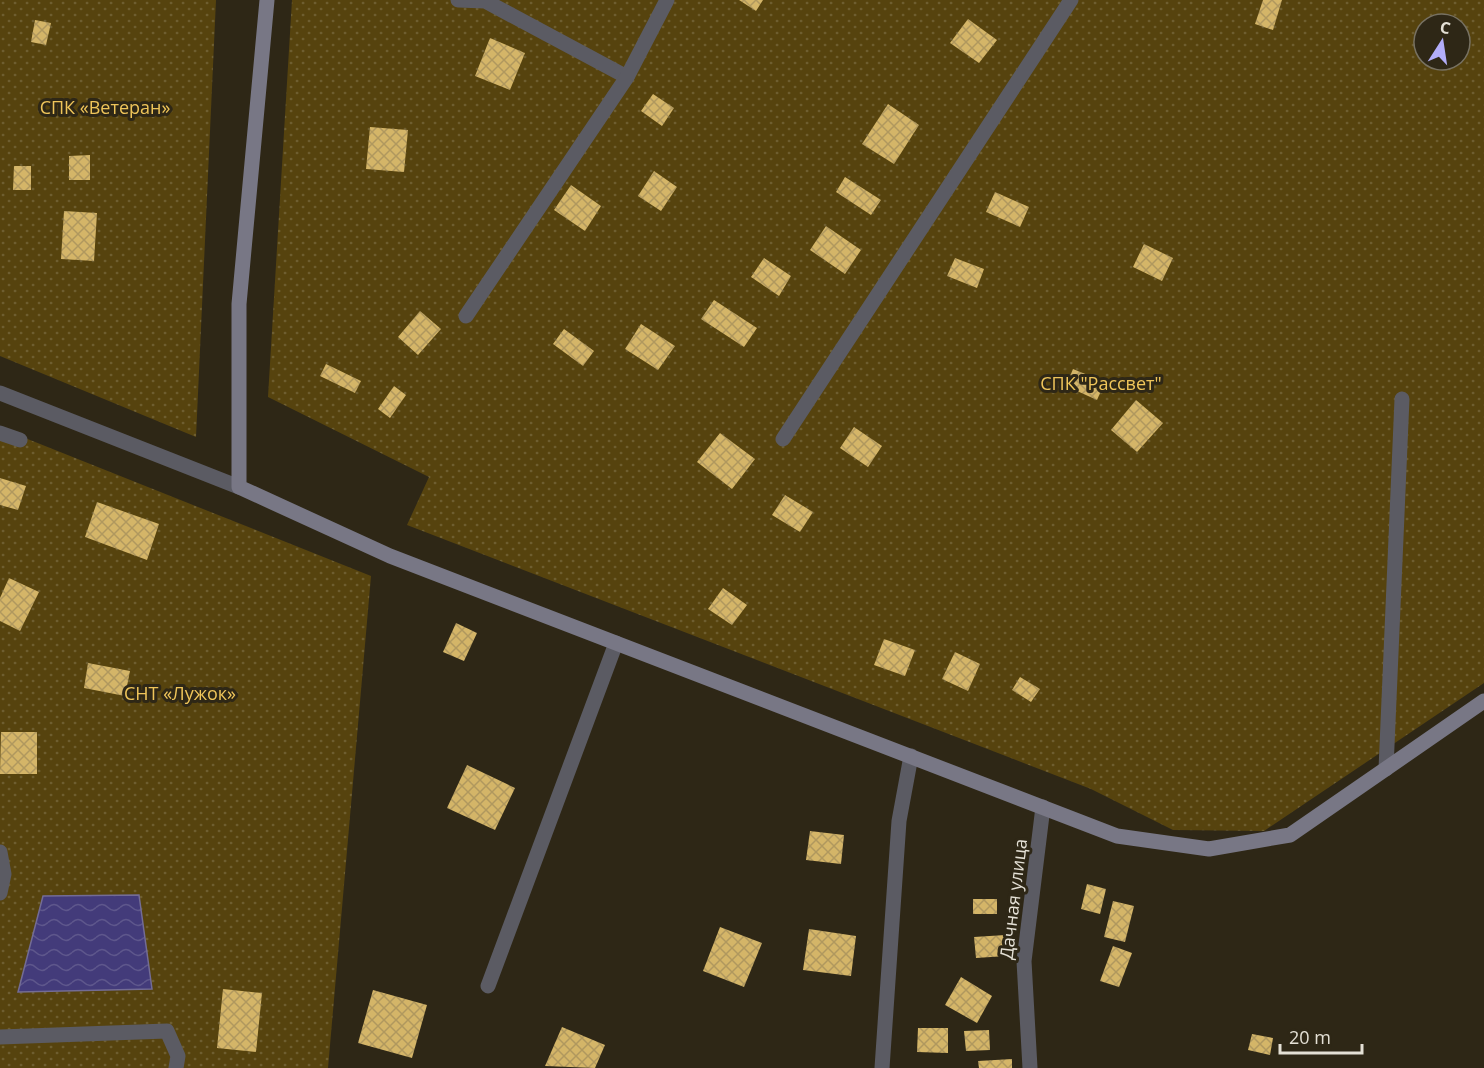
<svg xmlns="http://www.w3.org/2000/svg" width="1484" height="1068" font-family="'Open Sans',sans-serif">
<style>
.green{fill:url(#green-dots);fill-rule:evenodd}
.water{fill:url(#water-waves);stroke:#736c95;stroke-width:1.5}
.building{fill:url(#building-cross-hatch)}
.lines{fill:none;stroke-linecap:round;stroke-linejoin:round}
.lane{stroke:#5b5b63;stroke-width:15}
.street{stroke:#5b5b63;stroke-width:15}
.secondary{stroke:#787785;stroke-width:15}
.labels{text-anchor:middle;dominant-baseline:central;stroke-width:6;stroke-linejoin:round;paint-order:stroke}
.park-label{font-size:18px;fill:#efc55a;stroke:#2e2716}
.street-label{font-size:18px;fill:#e4e0d5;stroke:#2e2716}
</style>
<defs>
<pattern id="green-dots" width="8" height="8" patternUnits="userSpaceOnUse" patternTransform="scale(1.5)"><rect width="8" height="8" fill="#56430e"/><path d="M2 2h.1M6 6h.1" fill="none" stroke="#6e5e30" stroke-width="1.8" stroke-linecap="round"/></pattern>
<pattern id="water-waves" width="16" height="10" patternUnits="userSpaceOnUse" patternTransform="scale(1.5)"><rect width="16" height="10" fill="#433b7a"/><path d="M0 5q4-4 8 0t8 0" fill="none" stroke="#5e578c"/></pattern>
<pattern id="building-cross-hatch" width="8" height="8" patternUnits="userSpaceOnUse" patternTransform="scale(1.5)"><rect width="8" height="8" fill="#d4b568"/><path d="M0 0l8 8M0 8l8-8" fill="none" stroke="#b0985e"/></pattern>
</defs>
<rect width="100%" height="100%" fill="#2e2716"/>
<g class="green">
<polygon points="0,0 216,0 196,437 0,356"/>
<path d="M 292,0 L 1484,0 L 1484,683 L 1264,831 L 1173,830 L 1091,789 L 407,525 L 429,477 L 268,397 ZM 1424,24 L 1460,24 L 1460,60 L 1424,60 Z"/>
<polygon points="0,428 371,576 328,1068 0,1068"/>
</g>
<polygon class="water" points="139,895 152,989 18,992 43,896"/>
<g class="building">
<polygon points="739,0 763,0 756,11"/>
<polygon points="1263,0 1282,0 1273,30 1255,24"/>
<polygon points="968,19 997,40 979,63 950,43"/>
<polygon points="35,20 51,23 46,45 31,42"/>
<polygon points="490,38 525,53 510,90 475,76"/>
<polygon points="653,94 674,108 662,126 641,111"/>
<polygon points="888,104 919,125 894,164 862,144"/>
<polygon points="370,127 408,130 404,172 366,169"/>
<polygon points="90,155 90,180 69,180 69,156"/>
<polygon points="14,166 31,166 31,190 13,190"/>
<polygon points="654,171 677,187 661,211 638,196"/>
<polygon points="845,177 881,200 871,215 836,192"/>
<polygon points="571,185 601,206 585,231 554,210"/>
<polygon points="995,192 1029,207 1020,227 986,212"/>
<polygon points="64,211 97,213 94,261 61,259"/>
<polygon points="826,226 861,250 845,274 810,250"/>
<polygon points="1144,244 1173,258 1162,281 1133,267"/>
<polygon points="764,258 791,276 779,296 751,277"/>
<polygon points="955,258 984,269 977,288 947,276"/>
<polygon points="714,300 757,328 744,347 701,319"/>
<polygon points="420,311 441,329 418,355 398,337"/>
<polygon points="641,324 675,346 658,370 625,349"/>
<polygon points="564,329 594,351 583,366 553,344"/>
<polygon points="326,364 361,381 355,393 320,376"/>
<polygon points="1073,369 1105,382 1097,400 1066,386"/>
<polygon points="394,386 406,395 390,418 378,409"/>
<polygon points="1136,400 1163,423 1137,452 1111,430"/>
<polygon points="854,427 882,446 868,467 840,448"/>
<polygon points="720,433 755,459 732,489 697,462"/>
<polygon points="0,478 26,486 18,510 0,505"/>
<polygon points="785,495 813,512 800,532 772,515"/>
<polygon points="97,502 159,524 147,560 85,537"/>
<polygon points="9,578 39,592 20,631 0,621 0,598"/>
<polygon points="723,588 747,605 732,625 708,609"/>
<polygon points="456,623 477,633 464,661 443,652"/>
<polygon points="884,639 915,650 905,676 874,665"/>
<polygon points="955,652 980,664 968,691 942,679"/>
<polygon points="88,663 130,671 125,696 84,688"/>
<polygon points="1020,677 1040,689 1031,702 1012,690"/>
<polygon points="1,732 37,732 37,774 0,774"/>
<polygon points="467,765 515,788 495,830 447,808"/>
<polygon points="810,831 844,835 841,864 806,860"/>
<polygon points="1087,884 1106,889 1100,914 1081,909"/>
<rect x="973" y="899" width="24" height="15"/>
<polygon points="1113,901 1134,906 1125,942 1104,937"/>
<polygon points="720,927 762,943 744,987 703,971"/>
<polygon points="809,929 856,936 851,976 803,970"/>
<polygon points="1005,935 1006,956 976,958 974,937"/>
<polygon points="1113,946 1132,953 1119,987 1100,981"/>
<polygon points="961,977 992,996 977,1023 945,1005"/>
<polygon points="223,989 262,993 256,1052 217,1048"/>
<polygon points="373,990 427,1005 412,1058 358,1043"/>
<polygon points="562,1027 605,1045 595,1068 545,1066"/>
<polygon points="918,1028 948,1028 948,1053 917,1052"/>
<polygon points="989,1030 990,1050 966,1051 964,1031"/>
<polygon points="1252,1034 1273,1038 1270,1055 1248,1050"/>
<polygon points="1012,1059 1012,1068 979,1068 978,1061"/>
</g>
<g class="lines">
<g class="lane">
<polyline points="458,0 485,1 627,77"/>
<polyline points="466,316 627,77 667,0"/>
<polyline points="0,433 20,440"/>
<polyline points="1386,769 1402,399"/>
<polyline points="0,852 4,874 0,893"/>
<polyline points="488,986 616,643"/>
<polyline points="0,1037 167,1031 178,1056 176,1068"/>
<polyline points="882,1068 899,821 911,756"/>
</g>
<g class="street">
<polyline points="0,393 239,487"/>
<polyline points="783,439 1071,0"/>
<polyline points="1030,1068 1024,961 1043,807"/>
</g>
<polyline class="secondary" points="267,0 239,304 239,487 390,556 1117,836 1209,849 1290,835 1484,701"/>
</g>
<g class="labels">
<g class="park-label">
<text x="105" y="107">СПК «Ветеран»</text>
<text x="1101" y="383">СПК "Рассвет"</text>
<text x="180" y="693">СНТ «Лужок»</text>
</g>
<g class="street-label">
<text transform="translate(1013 899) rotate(-83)">Дачная улица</text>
</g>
</g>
<g transform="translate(1442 42) rotate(12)"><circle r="28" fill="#2e2716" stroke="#777162" stroke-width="1.5"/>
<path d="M0-4.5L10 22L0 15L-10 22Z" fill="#b2adf9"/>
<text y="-9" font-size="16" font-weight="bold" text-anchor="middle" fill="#e4e0d5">С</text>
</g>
<path d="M1280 1044v9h82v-9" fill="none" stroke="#e4e0d5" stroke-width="3"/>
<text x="1289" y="1044" font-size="18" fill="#e4e0d5" stroke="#2e2716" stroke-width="4.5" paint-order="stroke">20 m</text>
</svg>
